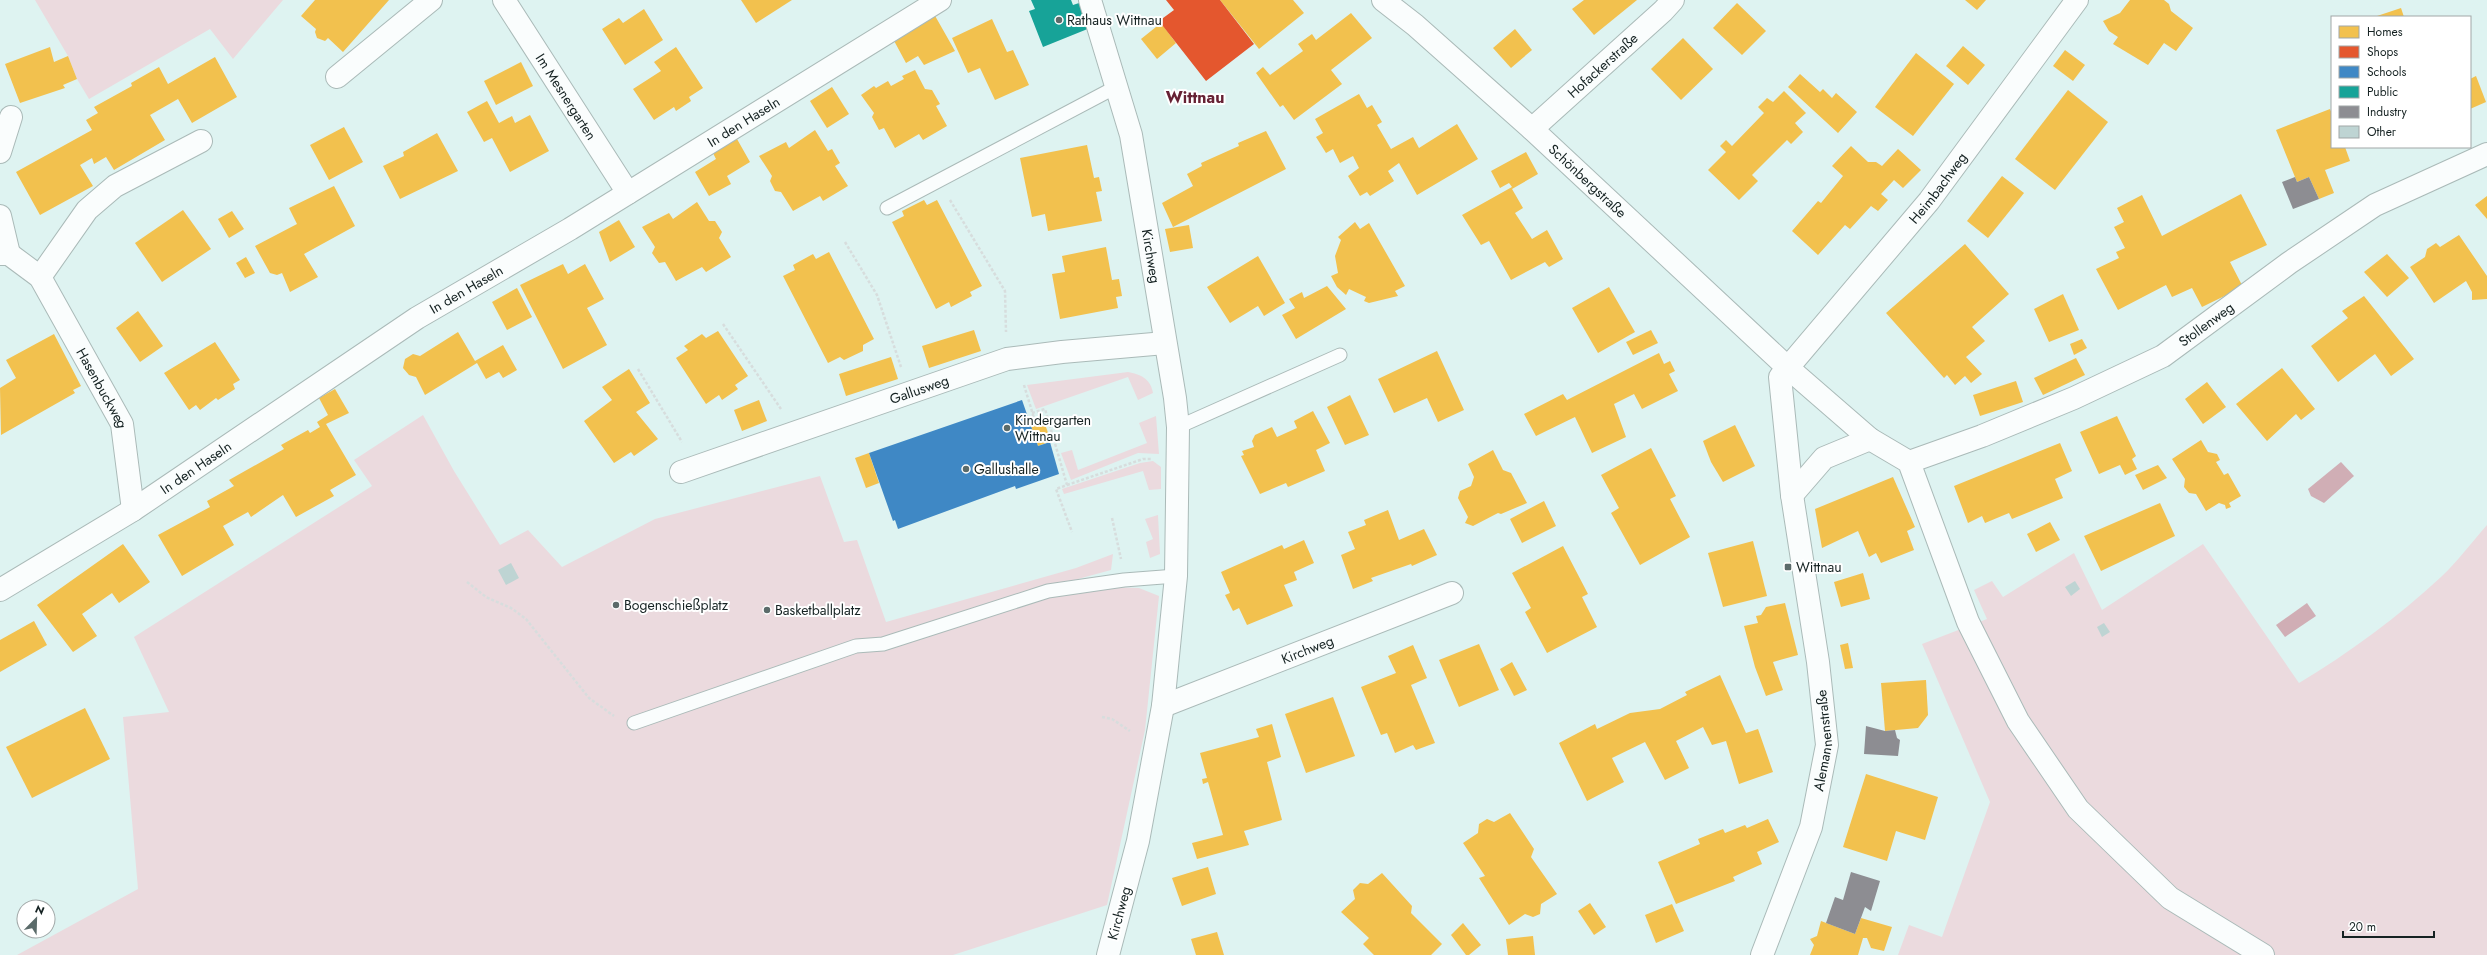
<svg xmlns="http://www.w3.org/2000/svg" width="2487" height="955" font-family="Jost,sans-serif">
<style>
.green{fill:#ebdade}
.water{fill:#d0aeb5}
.homes{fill:#f2c14e}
.shops{fill:#e4572e}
.schools{fill:#3f88c5}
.public{fill:#17a398}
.industry{fill:#8d8d92}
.building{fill:#bed4d3}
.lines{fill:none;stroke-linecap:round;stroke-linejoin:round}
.service-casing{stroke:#aabab8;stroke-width:15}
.minor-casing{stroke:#aabab8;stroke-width:24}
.tertiary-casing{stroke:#aabab8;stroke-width:24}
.path{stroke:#d7dddd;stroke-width:2.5;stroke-dasharray:3 2;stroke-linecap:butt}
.service{stroke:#fafdfd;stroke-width:13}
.minor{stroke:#fafdfd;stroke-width:22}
.tertiary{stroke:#fafdfd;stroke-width:22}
.poi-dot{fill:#5b6b6a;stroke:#fff;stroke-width:1.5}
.labels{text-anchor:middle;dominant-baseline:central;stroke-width:4;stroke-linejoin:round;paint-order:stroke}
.poi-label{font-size:14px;fill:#152222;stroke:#fff;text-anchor:start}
.street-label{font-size:14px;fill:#152222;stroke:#fff}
.quarter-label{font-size:16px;font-weight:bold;fill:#662134;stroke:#fff}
</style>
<rect width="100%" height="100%" fill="#def3f1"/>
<g class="green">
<polygon points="35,0 283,0 233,59 210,29 89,99 77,79 68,56"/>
<path d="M 1128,372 C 1140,374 1151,379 1153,393 L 1138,400 L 1128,377 L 1036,409 L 1027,385 Z"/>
<polygon points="423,415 454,471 500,545 528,530 562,567 655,519 820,476 844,542 857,540 886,622 1076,568 1113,554 1111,570 1045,588 1047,598 1113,587 1139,588 1159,596 1145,730 1107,905 953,955 17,955 138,889 123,717 169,712 134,637 372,486 354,460"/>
<polygon points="1156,416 1159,454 1138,453 1071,480 1061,453 1072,450 1078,470 1147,443 1139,423"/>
<polygon points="1153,461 1161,467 1161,489 1149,490 1143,471 1064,494 1062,489 1140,463"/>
<polygon points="1158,515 1160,554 1150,558 1146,542 1153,539 1145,519"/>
<path d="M 2487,525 L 2487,955 L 1898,955 L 1909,925 L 1942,937 L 1990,802 L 1922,644 L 1987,619 L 1974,590 L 1992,581 L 2003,597 L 2074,553 L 2102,610 L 2203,544 L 2299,683 C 2349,653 2398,617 2441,577 C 2457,562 2472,542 2487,525 Z"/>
</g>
<g class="water">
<polygon points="2341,462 2354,476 2324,503 2311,496 2308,489"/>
<polygon points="2307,603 2316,616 2285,637 2276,625"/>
</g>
<g class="homes">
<polygon points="315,0 389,0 343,52 328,38 325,41 317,38 315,32 316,29 301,16"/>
<polygon points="741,0 792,0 756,23"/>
<polygon points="1220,0 1293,0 1304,13 1259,49"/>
<polygon points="1584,0 1637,0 1594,35 1572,9"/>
<polygon points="1965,0 1986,0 1977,10"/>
<polygon points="2130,0 2164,0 2169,4 2171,11 2193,28 2176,51 2164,43 2148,65 2113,44 2118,37 2109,31 2103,21 2120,13"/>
<polygon points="1737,3 1766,31 1742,55 1713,28"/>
<polygon points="2401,8 2404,17 2377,16"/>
<polygon points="644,9 663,40 625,65 602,29 619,18 623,23"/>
<polygon points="1351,13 1372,38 1331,70 1342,84 1294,120 1283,105 1280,107 1256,73 1263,67 1270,75 1303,51 1298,44 1312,34 1316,40"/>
<polygon points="934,14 955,51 924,65 918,56 906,63 892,37"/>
<polygon points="992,19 1007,52 1013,50 1029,85 995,100 980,68 968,73 952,38"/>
<polygon points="1161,23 1176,43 1157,59 1141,39"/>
<polygon points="1515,29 1532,50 1511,68 1493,48"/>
<polygon points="1683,38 1713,69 1681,100 1651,69"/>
<polygon points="1963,46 1985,65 1968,85 1946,66"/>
<polygon points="50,47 54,62 68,56 77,79 63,85 65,88 20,103 5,64"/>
<polygon points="676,47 703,88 689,97 691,101 676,111 674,107 654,120 633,89 661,71 654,62"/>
<polygon points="2065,50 2085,65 2073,81 2053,66"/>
<polygon points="1916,53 1954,84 1913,136 1875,107"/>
<polygon points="215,57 237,97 192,123 178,99 150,115 165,140 114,170 106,157 94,164 92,158 80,165 93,186 40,215 16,172 92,130 86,120 98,113 94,107 132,86 131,83 159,67 168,84"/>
<polygon points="521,62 533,86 496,105 484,81"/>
<polygon points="915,70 925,89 932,90 940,104 936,106 947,126 923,140 919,134 895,148 884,128 879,130 872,117 874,113 861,95 874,86 876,88 888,81 891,86 904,79 902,76"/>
<polygon points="1800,74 1820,92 1823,89 1832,98 1836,93 1857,112 1838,133 1788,87"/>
<polygon points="2476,76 2486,102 2470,109 2470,79"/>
<polygon points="832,87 849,114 827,128 810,101"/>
<polygon points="2068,90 2108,122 2055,190 2015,159"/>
<polygon points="1784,91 1806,113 1795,123 1803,132 1791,144 1787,140 1752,175 1758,181 1739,200 1708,170 1726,152 1720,146 1726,140 1732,146 1764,113 1758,107 1767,98 1773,102"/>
<polygon points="1359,94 1367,108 1372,105 1382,122 1377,125 1391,149 1413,137 1419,148 1457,124 1478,159 1417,195 1399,163 1388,171 1394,181 1370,196 1367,192 1360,196 1348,176 1359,168 1353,156 1340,163 1333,149 1326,153 1316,137 1323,133 1315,119"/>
<polygon points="487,101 499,123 512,116 515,123 530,115 549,151 510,172 492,138 484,142 467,112"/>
<polygon points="2330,109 2332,114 2332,147 2345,147 2350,161 2325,170 2334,193 2319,199 2309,177 2297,182 2276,130"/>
<polygon points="344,127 363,162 329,180 310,145"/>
<polygon points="815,130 828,151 832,149 840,163 835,166 848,186 823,201 820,196 793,211 781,192 775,191 770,181 772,176 759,156 786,142 789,148"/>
<polygon points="1266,131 1286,169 1173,227 1162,203 1193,186 1187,174 1202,166 1201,163 1239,146 1238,143"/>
<polygon points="437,133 458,171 400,199 383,166 404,156 403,152"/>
<polygon points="737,139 750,162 727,176 731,184 709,196 695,172 716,159 713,153"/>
<polygon points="1087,145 1094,178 1099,177 1102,191 1096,192 1102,221 1048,231 1045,214 1032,217 1020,158"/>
<polygon points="1851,146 1868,162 1876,162 1882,166 1898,149 1921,170 1903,188 1894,180 1881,194 1888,200 1878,211 1871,206 1850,229 1845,225 1818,255 1792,231 1818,201 1821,203 1843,176 1832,166"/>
<polygon points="1526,152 1538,174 1512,189 1523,208 1515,213 1532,239 1547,230 1563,259 1549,267 1545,262 1511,280 1489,241 1481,245 1462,215 1512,187 1509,183 1500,188 1491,171"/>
<polygon points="2002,176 2024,193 1988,238 1967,221"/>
<polygon points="334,186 355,226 304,254 318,277 290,292 282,273 277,275 270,273 255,246 297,224 289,208"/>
<polygon points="2241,194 2267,245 2230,262 2243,287 2202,307 2192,288 2172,297 2166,285 2118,310 2096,269 2119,258 2116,252 2125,248 2114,227 2124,222 2117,208 2142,195 2162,236"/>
<polygon points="2487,196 2487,219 2475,205"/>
<polygon points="924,200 927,205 937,200 982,286 970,292 972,296 951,307 949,302 936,309 892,222 904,216 902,211"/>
<polygon points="697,202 709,221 715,221 722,232 719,238 731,257 706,272 702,267 676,281 665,262 659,263 652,253 655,247 642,227 669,213 673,219"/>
<polygon points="183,210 211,249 162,282 135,243"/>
<polygon points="232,211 244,229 229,238 218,219"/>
<polygon points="619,220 635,247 610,262 599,232"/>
<polygon points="1355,222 1360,229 1369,223 1405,286 1395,291 1398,296 1369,303 1364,301 1366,297 1349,289 1346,295 1337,287 1331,276 1338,273 1335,256 1341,240 1338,237"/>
<polygon points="1189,225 1193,248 1170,252 1165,229"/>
<polygon points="2459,235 2487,276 2487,299 2472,300 2472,292 2466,281 2434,303 2410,267 2425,257 2427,249 2436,243 2440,247"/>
<polygon points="1965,244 2009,294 1972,327 1985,341 1966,357 1982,374 1971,383 1965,376 1955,385 1947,375 1944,378 1886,313"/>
<polygon points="1106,247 1112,280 1119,279 1122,296 1116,297 1118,308 1060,319 1052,274 1065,272 1062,256"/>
<polygon points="829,252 874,339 863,345 863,351 844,360 840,357 828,363 783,276 795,270 793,265 813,254 816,259"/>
<polygon points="2387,254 2409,278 2387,297 2364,272"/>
<polygon points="1258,256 1285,303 1264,316 1258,306 1230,323 1207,287"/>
<polygon points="246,257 255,273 245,278 236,263"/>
<polygon points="563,264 568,274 585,264 604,299 587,308 607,345 563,369 520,285"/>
<polygon points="1327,286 1346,309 1296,339 1282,315 1295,308 1289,299 1302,292 1304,298"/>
<polygon points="1609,287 1635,332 1598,353 1572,308"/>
<polygon points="517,288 532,317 507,330 492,302"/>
<polygon points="2063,294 2079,330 2049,342 2034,309"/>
<polygon points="2364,296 2414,359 2391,376 2375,354 2338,382 2311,346 2348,318 2342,311"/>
<polygon points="138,311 163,346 140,362 116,328"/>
<polygon points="974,330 981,351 929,368 922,346"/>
<polygon points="1651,330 1658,343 1633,355 1626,342"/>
<polygon points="718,331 748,376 735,385 738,389 722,400 719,395 706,404 676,358 688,350 684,346 702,334 706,338"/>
<polygon points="458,332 475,361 503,345 517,370 503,378 499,372 486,379 477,363 425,395 416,377 409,375 403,368 405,359 413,354 420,356"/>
<polygon points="54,334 81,386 73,390 75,393 1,435 0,388 16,378 6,360"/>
<polygon points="2082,339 2087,348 2074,355 2070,344"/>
<polygon points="215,342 240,380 233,384 235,389 218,400 216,398 200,410 196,405 189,410 164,373"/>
<polygon points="1437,351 1464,410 1438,422 1427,398 1394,413 1378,379"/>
<polygon points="1659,353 1664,364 1670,361 1675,371 1669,374 1678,391 1642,409 1634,394 1614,404 1626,437 1592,453 1575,417 1536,436 1524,414 1563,394 1567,400"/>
<polygon points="891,357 898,379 846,396 839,374"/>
<polygon points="2076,358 2085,375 2043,395 2034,378"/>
<polygon points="2282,368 2315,409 2301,420 2296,414 2267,441 2236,404"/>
<polygon points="629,369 650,403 636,412 658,439 634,456 631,452 614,463 584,421 612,400 602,387"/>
<polygon points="2016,381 2023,402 1980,416 1973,395"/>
<polygon points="2207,382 2226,407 2203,424 2185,399"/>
<polygon points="335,389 349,413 326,424 356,475 330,490 334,496 296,517 283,495 251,517 248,512 223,526 234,545 182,576 158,535 210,507 207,501 234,486 229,480 284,449 281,445 308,430 310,433 320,427 317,422 328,415 319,398"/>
<polygon points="1350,395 1369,435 1345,445 1327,407"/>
<polygon points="759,400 767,421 742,431 734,410"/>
<polygon points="1313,411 1330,443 1316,450 1325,471 1288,487 1286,483 1260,494 1241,456 1244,455 1242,451 1254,447 1252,441 1255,435 1272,427 1277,437 1297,428 1294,421"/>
<polygon points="1042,416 1051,441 1038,446 1029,420"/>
<polygon points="2117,416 2136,456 2132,459 2137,469 2125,475 2120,465 2099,474 2080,432"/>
<polygon points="1735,425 1755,466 1723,482 1711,462 1703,441"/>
<polygon points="2201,440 2208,452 2217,454 2220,460 2216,462 2224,475 2228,473 2241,496 2229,503 2231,507 2226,509 2225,505 2219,503 2206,511 2196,494 2189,493 2184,487 2185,479 2172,459"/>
<polygon points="2060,443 2072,471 2055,479 2063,498 2012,519 2009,513 1985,523 1982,516 1968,523 1954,486"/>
<polygon points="1651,448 1676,496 1670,499 1690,537 1640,565 1611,513 1619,508 1601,475"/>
<polygon points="1493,450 1503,470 1511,473 1527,503 1501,514 1498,513 1473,526 1465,523 1468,517 1458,498 1460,491 1471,486 1474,477 1468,464"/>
<polygon points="869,453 879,483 866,488 855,458"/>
<polygon points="2158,465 2167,478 2143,490 2135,475"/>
<polygon points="1893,477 1915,527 1907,531 1914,550 1881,563 1876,553 1869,557 1858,531 1822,548 1815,509"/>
<polygon points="1544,501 1556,526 1522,543 1510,519"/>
<polygon points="2160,503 2175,536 2101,571 2084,536"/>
<polygon points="1388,510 1399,540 1424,529 1437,555 1412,566 1411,564 1371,578 1373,581 1353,589 1341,555 1355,549 1348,532 1366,525 1364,520"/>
<polygon points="2050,522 2060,540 2036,552 2027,534"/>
<polygon points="1304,540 1314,563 1294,572 1297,580 1284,585 1293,606 1247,625 1239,608 1233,611 1225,595 1230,593 1221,572 1282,545 1284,549"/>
<polygon points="1753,541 1767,596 1723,607 1708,553"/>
<polygon points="123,544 150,582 119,603 112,593 82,614 97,636 73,652 37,605"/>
<polygon points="1563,546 1588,594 1582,597 1597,627 1547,653 1525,612 1531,608 1512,573"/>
<polygon points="1863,573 1870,599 1841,607 1834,582"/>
<polygon points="1785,603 1798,655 1773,662 1783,690 1766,696 1755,667 1744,626 1758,623 1756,616 1761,615 1766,607"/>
<polygon points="34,621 47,645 0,672 0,640"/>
<polygon points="1848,643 1853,668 1845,669 1840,645"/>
<polygon points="1479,644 1499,690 1459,707 1439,660"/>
<polygon points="1413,645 1427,678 1411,685 1435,743 1416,750 1413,745 1395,753 1387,733 1381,735 1361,687 1396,673 1388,656"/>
<polygon points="1512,662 1527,690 1514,696 1500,669"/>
<polygon points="1720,675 1746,733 1758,729 1773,772 1739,784 1726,741 1712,745 1703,727 1676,741 1689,768 1665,780 1645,742 1612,758 1624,782 1587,801 1559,743 1595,724 1597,729 1630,713 1660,709 1687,695 1685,692"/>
<polygon points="1926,680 1928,715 1918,728 1885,731 1881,683"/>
<polygon points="1333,697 1355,756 1306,773 1285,714"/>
<polygon points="85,708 110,759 32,798 6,747"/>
<polygon points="1272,724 1281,757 1267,762 1282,820 1244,831 1249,845 1197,859 1192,843 1223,835 1208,782 1203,784 1202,779 1207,778 1200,753 1259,737 1256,729"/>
<polygon points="1866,774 1938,797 1925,840 1896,831 1887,861 1843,847"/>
<polygon points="1510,813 1534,849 1531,857 1557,894 1541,904 1540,914 1533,917 1525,914 1509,925 1479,878 1485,876 1463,843 1478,833 1479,824 1487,819 1494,822"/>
<polygon points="1768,819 1779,842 1757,852 1762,864 1733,877 1735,881 1676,904 1658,862 1700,844 1698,839 1723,829 1725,833 1745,825 1747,828"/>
<polygon points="1208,867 1216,894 1182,906 1172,878"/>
<polygon points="1382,873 1412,906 1411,913 1442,944 1431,955 1374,955 1363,944 1369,938 1341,912 1355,899 1353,890 1360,883 1368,884"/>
<polygon points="1590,903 1606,927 1594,935 1578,911"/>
<polygon points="1672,904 1684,931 1656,943 1645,915"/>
<polygon points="1861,918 1892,927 1884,951 1871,948 1867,938 1863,938 1858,955 1810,955 1814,945 1810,939 1817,936 1821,921 1855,934"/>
<polygon points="1463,923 1481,945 1469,955 1466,955 1451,935"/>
<polygon points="1217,932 1224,955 1196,955 1191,939"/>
<polygon points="1533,936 1535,955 1508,955 1506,939"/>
</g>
<polygon class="shops" points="1166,0 1220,0 1254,44 1206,81 1159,21 1174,10"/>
<polygon class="schools" points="1022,400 1038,446 1050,442 1059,474 1016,489 1015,486 898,529 895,520 893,521 869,453"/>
<polygon class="public" points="1031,0 1071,0 1073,5 1079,3 1090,28 1043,47 1029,11 1035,9"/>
<g class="industry">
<polygon points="2295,177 2297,182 2309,177 2319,199 2293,209 2282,182"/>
<polygon points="1866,726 1885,731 1895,730 1897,738 1900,740 1898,756 1864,754"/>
<polygon points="1851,872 1880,881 1871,911 1865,907 1855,934 1826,923 1835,897 1843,900"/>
</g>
<g class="building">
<polygon points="511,563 519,578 506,585 498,570"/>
<polygon points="2075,581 2080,589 2071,596 2065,587"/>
<polygon points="2104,623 2110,632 2102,637 2097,627"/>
</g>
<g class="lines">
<defs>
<g id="service">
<polyline points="887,208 1116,87"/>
<polyline points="1178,427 1340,355"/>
<polyline points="634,723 856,646 883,644 1048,591 1124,580 1176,576"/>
</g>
<g id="minor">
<path id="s1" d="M 504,0 L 628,193"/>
<path id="s2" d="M 1090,0 L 1131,135 L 1175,398 L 1178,427 L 1176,576 L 1163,706 L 1138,841 L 1108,955"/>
<path id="s3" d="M 1383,0 L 1415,25 L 1532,129 L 1787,367"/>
<polyline points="337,77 431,0"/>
<path id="s4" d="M 1532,129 L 1663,11 L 1673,0"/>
<polyline points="0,152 11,117"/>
<polyline points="0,216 9,254"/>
<path id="s5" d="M 0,254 L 9,254 L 40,277 L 122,424 L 133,510"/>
<polyline points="40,277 87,210 115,186 201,141"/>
<path id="s6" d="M 1909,462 L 1982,436 L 2074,398 L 2163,356 L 2289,263 L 2375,205 L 2487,154"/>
<path id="s7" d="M 681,472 L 1007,359 L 1062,352 L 1165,343"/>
<polyline points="1792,495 1824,458 1870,439"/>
<path id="s8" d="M 0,590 L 133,510 L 417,318 L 570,229 L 940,0"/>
<path id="s9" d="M 1163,706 L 1452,593"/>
<path id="s10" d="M 1762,955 L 1811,827 L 1827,745 L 1818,662 L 1792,495 L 1780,377 L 1929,201 L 2077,0"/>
</g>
<polyline id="tertiary" points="1787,367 1870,439 1909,462 1968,622 2018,721 2078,809 2170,898 2263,955"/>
</defs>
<use href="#service" class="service-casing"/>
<use href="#minor" class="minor-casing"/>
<use href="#tertiary" class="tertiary-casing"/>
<g class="path">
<polyline points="950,200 1005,291 1006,332"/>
<polyline points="845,242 877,295 901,367"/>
<polyline points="723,324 781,409"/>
<polyline points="638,369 682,442"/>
<polyline points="1024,385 1034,418"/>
<polyline points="1032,413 1045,409 1067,485 1056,489 1072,532"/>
<polyline points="1067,485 1143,459 1151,459"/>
<polyline points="1112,518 1121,559"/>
<polyline points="467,582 486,597 511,608 526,619 589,698 614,716"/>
<polyline points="1102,717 1112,719 1130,731"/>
</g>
<use href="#service" class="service"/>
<use href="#minor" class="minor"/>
<use href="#tertiary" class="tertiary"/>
</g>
<g class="poi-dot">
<circle cx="1059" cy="20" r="4"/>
<circle cx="1007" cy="428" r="4"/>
<circle cx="966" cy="469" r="4"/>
<rect x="1784" y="563" width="8" height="8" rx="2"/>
<circle cx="616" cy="605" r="4"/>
<circle cx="767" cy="610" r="4"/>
</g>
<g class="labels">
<g class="poi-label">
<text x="1067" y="20">Rathaus Wittnau</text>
<text x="1015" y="420">Kindergarten<tspan x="1015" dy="16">Wittnau</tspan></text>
<text x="974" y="469">Gallushalle</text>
<text x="1796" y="567">Wittnau</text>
<text x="624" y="605">Bogenschießplatz</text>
<text x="775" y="610">Basketballplatz</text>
</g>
<g class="street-label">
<text stroke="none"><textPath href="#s4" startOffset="95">Hofackerstraße</textPath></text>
<text stroke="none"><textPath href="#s1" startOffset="115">Im Mesnergarten</textPath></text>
<text stroke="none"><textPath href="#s8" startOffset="879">In den Haseln</textPath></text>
<text stroke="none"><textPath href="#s3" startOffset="273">Schönbergstraße</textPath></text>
<text stroke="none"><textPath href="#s10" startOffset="838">Heimbachweg</textPath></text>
<text stroke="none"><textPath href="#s2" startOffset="264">Kirchweg</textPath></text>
<text stroke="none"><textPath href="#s8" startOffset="555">In den Haseln</textPath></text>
<text stroke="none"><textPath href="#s6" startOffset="329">Stollenweg</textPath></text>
<text stroke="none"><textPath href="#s5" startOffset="175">Hasenbuckweg</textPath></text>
<text stroke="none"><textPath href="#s7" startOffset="252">Gallusweg</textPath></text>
<text stroke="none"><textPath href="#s8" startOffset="231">In den Haseln</textPath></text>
<text stroke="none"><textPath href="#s9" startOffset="155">Kirchweg</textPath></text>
<text stroke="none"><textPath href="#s10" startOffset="225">Alemannenstraße</textPath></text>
<text transform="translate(1119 913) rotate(-75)">Kirchweg</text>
</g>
<g class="quarter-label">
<text x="1195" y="97">Wittnau</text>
</g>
</g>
<rect x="2331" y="16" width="140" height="132" fill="#ffffff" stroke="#a1a7a7"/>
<rect x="2339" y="26" width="20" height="12" fill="#f2c14e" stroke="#a1a7a7"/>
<text x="2367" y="36" font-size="12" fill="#152222">Homes</text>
<rect x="2339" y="46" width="20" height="12" fill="#e4572e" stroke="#a1a7a7"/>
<text x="2367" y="56" font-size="12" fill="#152222">Shops</text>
<rect x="2339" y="66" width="20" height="12" fill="#3f88c5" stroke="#a1a7a7"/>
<text x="2367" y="76" font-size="12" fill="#152222">Schools</text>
<rect x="2339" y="86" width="20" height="12" fill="#17a398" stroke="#a1a7a7"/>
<text x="2367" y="96" font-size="12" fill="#152222">Public</text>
<rect x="2339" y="106" width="20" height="12" fill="#8d8d92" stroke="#a1a7a7"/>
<text x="2367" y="116" font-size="12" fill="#152222">Industry</text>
<rect x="2339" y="126" width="20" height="12" fill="#bed4d3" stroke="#a1a7a7"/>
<text x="2367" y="136" font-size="12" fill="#152222">Other</text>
<g transform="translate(36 919) rotate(23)"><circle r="19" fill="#ffffff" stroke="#a1a7a7"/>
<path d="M0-3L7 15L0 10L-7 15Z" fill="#5b6b6a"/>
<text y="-6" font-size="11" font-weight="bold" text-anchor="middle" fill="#152222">N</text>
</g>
<path d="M2343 931v6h91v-6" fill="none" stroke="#152222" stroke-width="2"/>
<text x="2349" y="931" font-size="12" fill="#152222" stroke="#ffffff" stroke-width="3" paint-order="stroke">20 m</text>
</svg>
